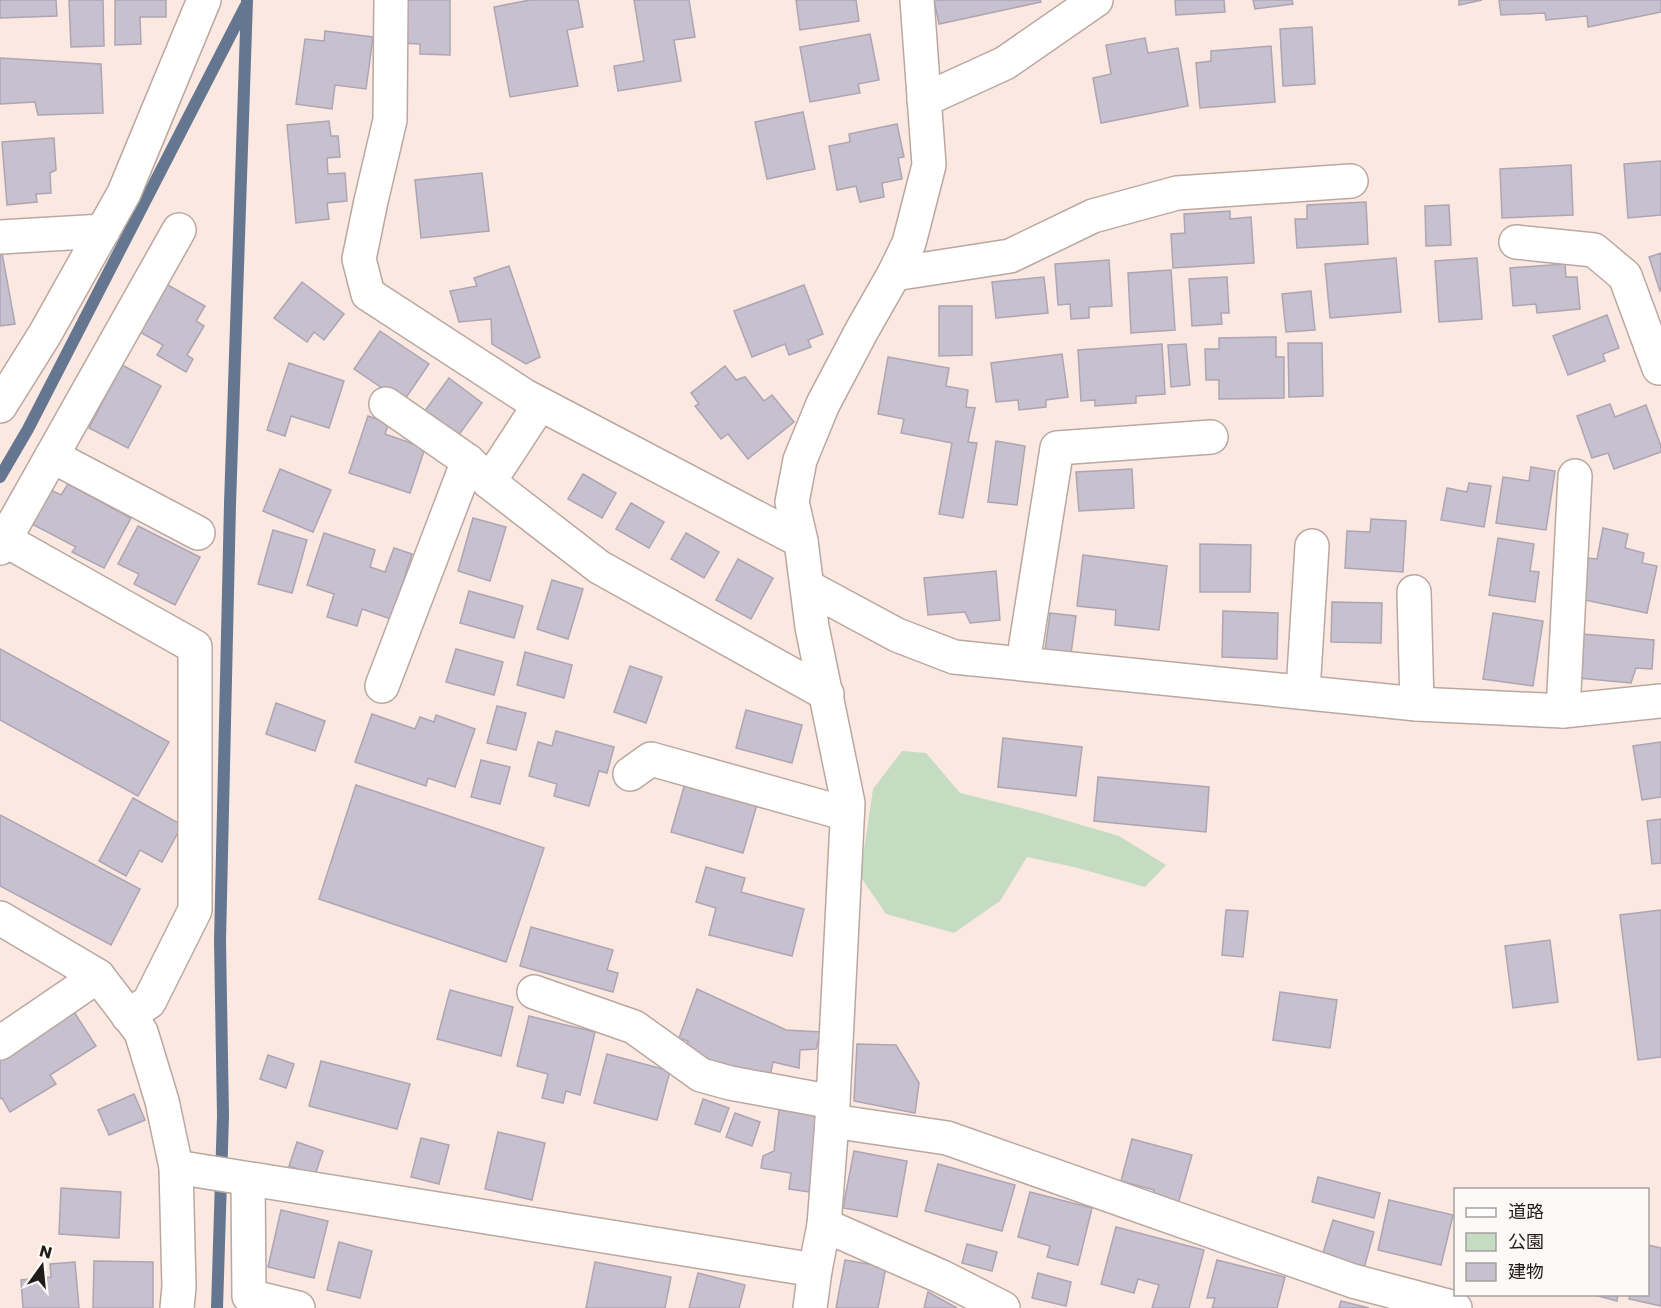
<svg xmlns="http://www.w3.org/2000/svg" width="1661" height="1308" font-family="Poppins,'Noto Sans JP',sans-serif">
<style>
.green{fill:#c5dcc2}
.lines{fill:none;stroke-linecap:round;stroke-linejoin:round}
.stream{stroke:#647690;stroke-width:12}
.building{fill:#c7c0cf;stroke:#ada5b4;stroke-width:1.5}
.minor-casing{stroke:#baa8a0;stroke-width:36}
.minor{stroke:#fff;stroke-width:33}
</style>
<rect width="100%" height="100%" fill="#fbe8e0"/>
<polygon class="green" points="902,751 926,753 960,793 1037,812 1119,836 1166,865 1145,887 1074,867 1027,857 1000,901 954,933 886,914 860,876 873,789"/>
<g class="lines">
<g class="stream">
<polyline points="0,477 28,429 245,7"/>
<polyline points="217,1308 223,1116 220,941 230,504 247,0"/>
</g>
</g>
<g class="building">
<polygon points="0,0 56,0 57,16 0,18"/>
<polygon points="69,0 103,0 104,46 71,47"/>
<polygon points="115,0 166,0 166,17 140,17 141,44 115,45"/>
<polygon points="401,0 450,0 450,55 420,54 420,44 400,43"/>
<polygon points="530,0 578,0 583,27 567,30 578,86 510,97 494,7"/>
<polygon points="634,0 689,0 695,37 674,40 681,81 618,91 614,66 644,61"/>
<polygon points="796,0 856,0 859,21 800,30"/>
<polygon points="934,0 1040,0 1041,2 939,24"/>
<polygon points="1175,0 1224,0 1225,12 1176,15"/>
<polygon points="1253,0 1292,0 1293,4 1255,9"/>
<polygon points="1459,0 1482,0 1459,5"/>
<polygon points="1499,0 1661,0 1661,12 1588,27 1587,16 1546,20 1545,13 1501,15"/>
<polygon points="1312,27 1315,84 1283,86 1280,29"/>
<polygon points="325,31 373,37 366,89 335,85 332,109 296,104 305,39 324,41"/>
<polygon points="870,34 879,80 858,84 860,93 810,102 800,47"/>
<polygon points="1145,38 1148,53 1178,48 1188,106 1101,123 1093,78 1111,74 1106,45"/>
<polygon points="1271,46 1275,102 1200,108 1196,63 1211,61 1211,51"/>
<polygon points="0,58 101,64 103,113 38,115 35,102 0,104"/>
<polygon points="803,112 815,169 767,179 755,122"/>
<polygon points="329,121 331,136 338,136 340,157 327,158 328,174 345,173 347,201 327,203 329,219 296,223 287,125"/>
<polygon points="897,124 904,157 898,158 902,179 882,183 884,197 860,202 856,186 837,190 829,146 850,142 849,134"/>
<polygon points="54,138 56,170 50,173 51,193 36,194 37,202 7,205 2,142"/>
<polygon points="1661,161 1661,215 1628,218 1624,164"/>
<polygon points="1571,165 1573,215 1502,218 1500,169"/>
<polygon points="482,173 489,231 421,238 415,180"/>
<polygon points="1366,202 1368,244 1297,248 1295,219 1307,219 1307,205"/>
<polygon points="1449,205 1451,245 1426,246 1425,206"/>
<polygon points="1230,211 1230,219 1251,217 1254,263 1173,268 1171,234 1185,233 1184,214"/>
<polygon points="0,253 2,253 15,324 0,326"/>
<polygon points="1661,253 1661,290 1660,291 1649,257"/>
<polygon points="1396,258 1401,312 1330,318 1325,264"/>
<polygon points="1477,258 1482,319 1439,322 1435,261"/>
<polygon points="1109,260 1112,306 1089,307 1089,318 1071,319 1070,304 1058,305 1055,264"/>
<polygon points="1565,264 1566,277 1577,277 1580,309 1537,313 1536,304 1513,306 1510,268"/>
<polygon points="509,266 540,357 526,364 492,344 491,319 459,322 450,291 477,286 474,278"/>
<polygon points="1171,270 1175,330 1131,333 1128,273"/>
<polygon points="1044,277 1048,313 996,318 992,282"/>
<polygon points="1227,277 1229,313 1221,313 1222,324 1192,326 1189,279"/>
<polygon points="302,282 344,314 324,340 314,332 307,342 274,318"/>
<polygon points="166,284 205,306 196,321 204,326 187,355 193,359 186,372 157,355 163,345 138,331"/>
<polygon points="804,285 823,334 808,340 811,347 789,355 785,344 752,357 734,311"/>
<polygon points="1311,291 1315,330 1286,332 1282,294"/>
<polygon points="939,306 972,306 972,355 939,356"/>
<polygon points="1607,315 1619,348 1603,354 1605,361 1568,375 1553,336"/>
<polygon points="380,331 429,364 403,402 354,369"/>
<polygon points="1276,337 1276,357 1284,357 1284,398 1219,399 1219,380 1206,380 1205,349 1219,349 1219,338"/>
<polygon points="1288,343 1322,343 1323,396 1289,397"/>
<polygon points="1162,344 1165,394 1136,396 1136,403 1095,406 1095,400 1081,401 1078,350"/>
<polygon points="1186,344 1190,385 1171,387 1168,345"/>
<polygon points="1062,354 1068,397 1046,400 1046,407 1019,410 1018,400 996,402 991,363"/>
<polygon points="888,357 949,368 946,386 968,390 966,407 975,408 968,442 977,443 963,518 939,514 952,443 901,433 904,419 878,414"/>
<polygon points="289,363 344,381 329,428 291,416 285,436 267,430"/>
<polygon points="122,365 161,386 128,448 89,428"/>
<polygon points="725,366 736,380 745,377 764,401 772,395 794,422 748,459 728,434 721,439 695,406 699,404 691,393"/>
<polygon points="449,378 482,403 458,436 424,412"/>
<polygon points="1610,404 1615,417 1646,405 1661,446 1661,452 1614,469 1608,453 1592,458 1577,416"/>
<polygon points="368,416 389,423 385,434 425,448 410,493 349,473"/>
<polygon points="996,441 1025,446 1017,505 988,502"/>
<polygon points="1531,467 1555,471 1546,530 1496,523 1503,477 1529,481"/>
<polygon points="280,469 331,490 313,532 263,511"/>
<polygon points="1132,469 1134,508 1079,511 1076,472"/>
<polygon points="583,474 616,493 602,518 568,499"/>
<polygon points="1469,483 1491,486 1484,527 1441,520 1447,488 1467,492"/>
<polygon points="68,484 131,518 104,568 72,552 76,547 30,523 49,489 61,495"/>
<polygon points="631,503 664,522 649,548 616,529"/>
<polygon points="473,518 506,527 490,581 458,571"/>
<polygon points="1371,519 1406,521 1403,572 1345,568 1347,531 1370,532"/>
<polygon points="138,526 200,557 175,605 134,584 139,574 118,564"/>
<polygon points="1603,528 1628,534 1625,548 1644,553 1642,563 1657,566 1647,613 1580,599 1588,558 1597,559"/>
<polygon points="273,530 307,540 292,593 258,584"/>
<polygon points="324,533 375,550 370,567 385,572 394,548 412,554 391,619 362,609 357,626 327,617 334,594 307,585"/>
<polygon points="686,533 719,552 704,578 671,559"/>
<polygon points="1498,538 1534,544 1530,571 1539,572 1535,602 1489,595"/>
<polygon points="1200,544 1251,545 1250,592 1200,592"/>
<polygon points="1083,555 1167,566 1159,630 1115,625 1116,610 1077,606"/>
<polygon points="738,559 773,578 751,619 716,600"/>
<polygon points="996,571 1000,620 970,623 965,612 928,615 924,578"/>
<polygon points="552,580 583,589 568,639 537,629"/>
<polygon points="469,591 523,606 514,638 460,623"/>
<polygon points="1332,602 1382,603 1381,643 1331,642"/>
<polygon points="1223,611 1278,613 1277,659 1222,657"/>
<polygon points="1050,613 1076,616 1071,654 1045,651"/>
<polygon points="1493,613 1543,621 1533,686 1483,679"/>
<polygon points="1582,634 1654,640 1652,669 1636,668 1631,683 1578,678"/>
<polygon points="0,649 169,742 138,796 0,720"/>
<polygon points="456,649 503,662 494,695 446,682"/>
<polygon points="525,652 572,665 564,698 517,685"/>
<polygon points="630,666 662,677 646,723 614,712"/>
<polygon points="276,703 325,721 315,751 266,734"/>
<polygon points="497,706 526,713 516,750 487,743"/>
<polygon points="746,710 802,725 792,763 736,748"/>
<polygon points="372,714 415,729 420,717 434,722 436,715 475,729 455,787 428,778 426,786 355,762"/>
<polygon points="556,731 614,747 607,773 599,771 589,806 554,796 557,784 529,776 538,742 552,746"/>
<polygon points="1003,738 1082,747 1076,796 998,787"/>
<polygon points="1661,742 1661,797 1642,800 1633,746"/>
<polygon points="481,760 510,767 500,804 471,797"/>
<polygon points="1098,777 1209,787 1206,832 1094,821"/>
<polygon points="686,780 758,801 743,853 671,832"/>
<polygon points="356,785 544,848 506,962 319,899"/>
<polygon points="133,798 182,825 162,862 140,850 126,876 99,861"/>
<polygon points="0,815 140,889 111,945 0,886"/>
<polygon points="1661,819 1661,863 1652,864 1647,821"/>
<polygon points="706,867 745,878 741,892 804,909 792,956 709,935 716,908 696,902"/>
<polygon points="1226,910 1248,911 1243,957 1222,955"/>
<polygon points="1661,910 1661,1057 1638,1060 1620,915"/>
<polygon points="531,927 613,950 607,970 618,973 613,992 520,966"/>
<polygon points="1550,940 1558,1002 1513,1008 1505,946"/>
<polygon points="697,989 786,1030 821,1032 816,1049 800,1050 799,1068 773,1062 769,1081 685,1054 688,1041 679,1038"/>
<polygon points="450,990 513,1007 501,1056 437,1039"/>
<polygon points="1280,992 1337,1000 1330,1048 1273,1040"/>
<polygon points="74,1012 96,1046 50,1075 56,1084 10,1112 2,1098 0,1099 0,1059"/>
<polygon points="529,1016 595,1032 580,1095 566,1091 563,1103 542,1098 548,1074 517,1066"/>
<polygon points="857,1044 896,1045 919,1083 915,1113 854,1101"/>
<polygon points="607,1054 670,1071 657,1120 594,1103"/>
<polygon points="268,1055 294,1064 286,1088 260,1079"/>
<polygon points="321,1061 410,1084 397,1129 309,1106"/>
<polygon points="134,1094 145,1120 109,1135 98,1110"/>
<polygon points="703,1099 729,1108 720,1132 695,1124"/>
<polygon points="779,1110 820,1115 809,1192 789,1189 791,1173 761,1168 763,1156 774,1151"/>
<polygon points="735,1113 760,1122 752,1146 726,1137"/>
<polygon points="498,1132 545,1143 532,1200 485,1189"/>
<polygon points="421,1138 449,1145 439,1184 411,1177"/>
<polygon points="1132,1139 1192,1155 1178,1204 1153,1197 1154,1190 1121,1181"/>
<polygon points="297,1142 323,1151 315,1175 289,1166"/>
<polygon points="854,1151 907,1161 897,1217 843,1208"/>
<polygon points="938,1164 1015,1185 1002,1231 925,1211"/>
<polygon points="1318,1177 1380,1193 1374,1218 1312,1202"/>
<polygon points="61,1188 121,1192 119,1238 59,1234"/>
<polygon points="1030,1192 1092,1208 1078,1265 1047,1257 1050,1246 1018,1237"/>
<polygon points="1389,1200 1453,1215 1441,1265 1378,1250"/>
<polygon points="281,1210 328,1221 314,1278 268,1267"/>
<polygon points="1333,1220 1374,1232 1364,1268 1322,1256"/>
<polygon points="1116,1227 1204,1250 1189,1308 1152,1308 1159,1285 1138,1279 1134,1293 1101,1284"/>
<polygon points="339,1242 372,1251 360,1298 327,1290"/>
<polygon points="967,1244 997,1252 992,1271 962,1263"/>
<polygon points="1648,1245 1661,1248 1661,1306 1629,1299 1630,1294 1648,1294"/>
<polygon points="845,1260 886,1267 878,1308 836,1308"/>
<polygon points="1217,1260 1285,1277 1277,1308 1212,1308 1215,1298 1207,1298"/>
<polygon points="94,1261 153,1262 153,1308 93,1308"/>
<polygon points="75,1262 79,1308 23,1308 21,1280 51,1277 50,1264"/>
<polygon points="595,1262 671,1277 665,1308 586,1308"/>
<polygon points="698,1273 745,1285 739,1308 689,1308"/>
<polygon points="1038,1273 1071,1282 1066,1306 1032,1298"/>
<polygon points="928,1292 957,1308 924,1308"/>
<polygon points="1591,1294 1618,1294 1617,1301"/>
<polygon points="1341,1301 1369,1308 1339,1308"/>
</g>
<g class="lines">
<defs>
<g id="minor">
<polyline points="391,0 390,120 371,201 359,259 368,294 525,396 801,541"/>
<polyline points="924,100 1005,63 1096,0"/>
<polyline points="0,237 103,231"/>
<polyline points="1516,242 1594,250 1625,276 1659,368 1661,367"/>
<polyline points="894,274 1010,256 1093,216 1177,193 1351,181"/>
<polyline points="386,404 468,461"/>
<polyline points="0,406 45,334 124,193 204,0"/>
<polyline points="52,456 198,533"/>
<polyline points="489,482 540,404"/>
<polyline points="5,540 195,647 195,910 149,1002 128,1016"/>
<polyline points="0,548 179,230"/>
<polyline points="808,587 897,635 954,657 1417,704 1563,711 1661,701"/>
<polyline points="1414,592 1417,704"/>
<polyline points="1023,663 1057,448 1211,437"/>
<polyline points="382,686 468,461 489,482 599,567 827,694"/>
<polyline points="1303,691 1312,546"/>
<polyline points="1563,711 1575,476"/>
<polyline points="630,774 651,759 847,814"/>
<polyline points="0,918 98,976 141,1032 162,1101 176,1167 179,1287 177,1308"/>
<polyline points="534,992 634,1027 701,1075 730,1083 833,1102"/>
<polyline points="0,1043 98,976"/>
<polyline points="832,1121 947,1138 1353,1281 1455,1308"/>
<polyline points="176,1167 815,1270"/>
<polyline points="248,1179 249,1296 298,1308"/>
<polyline points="824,1225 942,1277 1003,1308"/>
<polyline points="810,1308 815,1270 824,1225 832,1121 848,803 812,627 801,541 792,502 800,460 823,404 861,332 894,274 909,243 929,165 917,0"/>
</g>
</defs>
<use href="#minor" class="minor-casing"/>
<use href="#minor" class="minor"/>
</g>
<rect x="1454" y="1188" width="195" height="108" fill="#fdf9f7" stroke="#a5a19e" stroke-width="1.5"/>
<rect x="1466" y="1208" width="30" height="9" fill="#ffffff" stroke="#a5a19e" stroke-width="1.5"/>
<text x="1508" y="1218" font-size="18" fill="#221c19">道路</text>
<rect x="1466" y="1233" width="30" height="18" fill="#c5dcc2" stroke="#a5a19e" stroke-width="1.5"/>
<text x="1508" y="1248" font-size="18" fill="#221c19">公園</text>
<rect x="1466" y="1263" width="30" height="18" fill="#c7c0cf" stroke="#a5a19e" stroke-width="1.5"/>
<text x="1508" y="1278" font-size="18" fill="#221c19">建物</text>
<g transform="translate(42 1266) rotate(15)" stroke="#fdf9f7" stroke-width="4.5" paint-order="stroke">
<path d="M0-4.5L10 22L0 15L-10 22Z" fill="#221c19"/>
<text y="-9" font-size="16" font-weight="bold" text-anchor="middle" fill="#221c19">N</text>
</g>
</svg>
